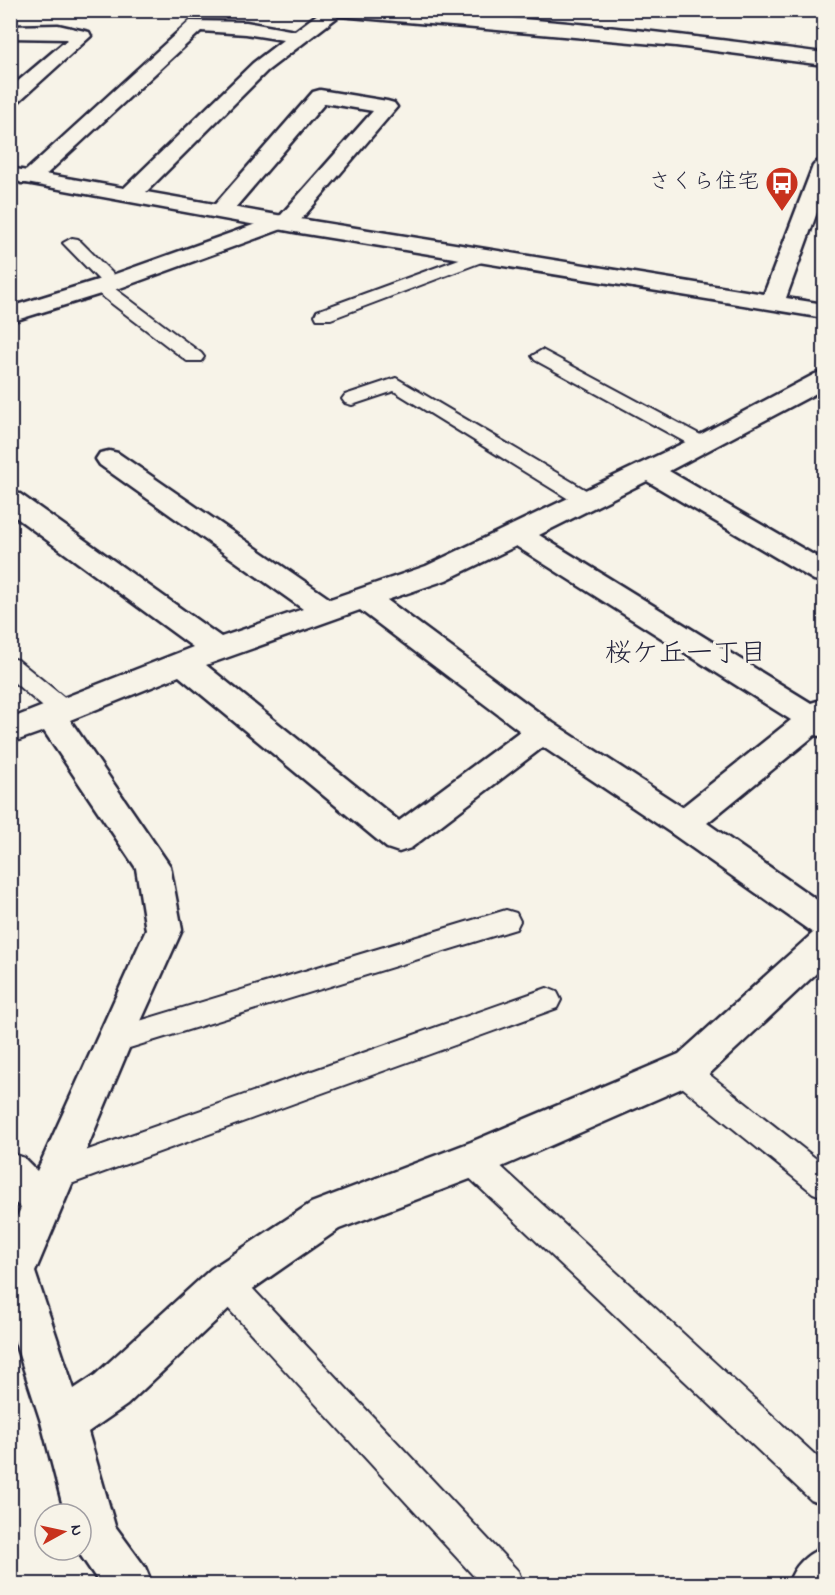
<svg xmlns="http://www.w3.org/2000/svg" width="835" height="1595" font-family="'Indie Flower','Klee One',sans-serif">
<style>
.lines{fill:none;stroke-linecap:round;stroke-linejoin:round}
.lane-casing{stroke:#22223b;stroke-width:4}
.street-casing{stroke:#22223b;stroke-width:5}
.secondary-casing{stroke:#22223b;stroke-width:5}
.lane{fill:#f7f3e8;fill-rule:evenodd}
.street{fill:#f7f3e8;fill-rule:evenodd}
.secondary{fill:#f7f3e8;fill-rule:evenodd}
.labels{text-anchor:middle;dominant-baseline:central;stroke-width:6;stroke-linejoin:round;paint-order:stroke}
.far-poi-label{font-size:22px;fill:#22223b;stroke:#f7f3e8;text-anchor:end}
.neighbourhood-label{font-size:27px;fill:#22223b;stroke:#f7f3e8}
</style>
<rect width="100%" height="100%" fill="#f7f3e8"/>
<filter id="ink" filterUnits="userSpaceOnUse"><feTurbulence type="fractalNoise" baseFrequency=".0167" numOctaves="2"/><feDisplacementMap in="SourceGraphic" scale="12" xChannelSelector="R" yChannelSelector="G"/><feConvolveMatrix kernelMatrix="1 2 1 2 8 2 1 2 1" color-interpolation-filters="sRGB"/></filter>
<g filter="url(#ink)">
<g class="lines">
<defs>
<g id="lane">
<polygon points="72,238 78,239 118,279 121,283 114,288 201,353 204,357 201,361 187,361 94,290 91,286 100,281 63,243"/>
<polygon points="481,251 490,256 487,260 331,319 317,319 315,315 317,311"/>
<polygon points="542,350 710,440 713,444 710,448 696,448 535,360 532,356"/>
<polygon points="396,378 596,496 599,501 596,506 580,506 394,391 352,405 345,403 342,399 345,395"/>
<polygon points="10,658 18,660 73,705 76,711 73,717 64,720 55,717 10,679"/>
<polygon points="506,910 516,913 520,921 516,929 113,1053 103,1050 98,1041 103,1032 113,1029"/>
<polygon points="547,988 557,992 561,1000 557,1008 57,1189 46,1185 42,1175 46,1165 57,1161"/>
<polygon points="682,1057 692,1061 824,1165 824,1197 813,1193 672,1079 667,1070 672,1061"/>
<polygon points="472,1146 483,1150 824,1463 824,1505 811,1500 461,1170 457,1160 461,1150"/>
<polygon points="226,1268 237,1272 518,1571 523,1584 481,1584 215,1294 210,1283 215,1272"/>
</g>
<g id="street">
<path d="M 323,10 C 490,10 658,32 824,53 L 824,65 L 676,46 L 339,16 L 267,71 L 138,200 L 122,200 L 119,195 L 122,190 L 253,63 L 283,40 L 246,34 L 201,31 L 37,183 L 21,183 L 18,178 L 190,21 L 246,22 L 295,31 Z"/>
<polygon points="58,25 89,32 91,36 17,103 10,105 10,88 68,39 10,38 10,26"/>
<polygon points="320,90 387,101 394,103 397,107 294,228 282,229 120,288 10,322 10,307 104,278 281,215 373,111 325,103 229,215 213,215 210,210 313,92"/>
<path d="M 824,371 L 824,389 L 669,471 L 824,561 L 824,582 L 814,580 L 647,481 L 539,535 L 811,703 L 824,699 L 824,737 L 815,735 L 707,823 L 824,905 L 824,966 L 705,1078 L 499,1168 L 339,1229 L 241,1297 L 127,1405 L 88,1432 L 115,1526 L 145,1567 L 152,1584 L 100,1584 L 77,1550 L 81,1550 L 81,1514 L 65,1514 L 41,1422 L 10,1327 L 10,1232 L 21,1208 L 10,1198 L 10,1153 L 24,1158 L 37,1171 L 146,930 L 136,868 L 44,731 L 10,743 L 10,719 L 193,647 L 10,513 L 10,492 L 20,494 L 221,637 L 303,609 L 100,465 L 96,459 L 100,453 L 109,451 L 118,453 L 330,599 L 426,566 L 694,438 L 815,374 ZM 516,546 L 791,720 L 682,807 L 553,723 L 387,600 L 446,580 ZM 360,610 L 520,731 L 399,821 L 206,665 ZM 179,676 L 387,848 L 399,852 L 411,848 L 543,747 L 671,833 L 813,933 L 679,1054 L 471,1142 L 311,1203 L 211,1269 L 95,1375 L 74,1389 L 35,1272 L 132,1041 L 182,930 L 170,866 L 70,720 Z"/>
<path d="M 824,1547 L 824,1584 L 788,1584 C 795,1565 805,1555 824,1547 Z"/>
</g>
<polygon id="secondary" points="824,160 824,193 786,298 824,304 824,318 300,233 10,180 10,168 300,219 764,294 813,166 817,162"/>
</defs>
<use href="#lane" class="lane-casing"/>
<use href="#street" class="street-casing"/>
<use href="#secondary" class="secondary-casing"/>
<use href="#lane" class="lane"/>
<use href="#street" class="street"/>
<use href="#secondary" class="secondary"/>
</g>
</g>
<defs>
<symbol id="bus-pin" viewBox="-11 -11 22 30"><path d="M0 17L-7.5 6A9.5 9.5 0 1 1 7.5 6Z" fill="#c8321e" stroke="#f7f3e8"/><path d="M-5-6H5V4H4V6H2V4H-2V6H-4V4H-5ZM-3.5-4V0h7V-4ZM-3.5 1.2v1.5H-2V1.2ZM2 1.2v1.5H3.5V1.2Z" fill="#fff"/></symbol>
</defs>
<g fill-rule="evenodd">
<use href="#bus-pin" x="763" y="164" width="38" height="52"/>
</g>
<g class="labels">
<g class="far-poi-label">
<text x="759" y="183">さくら住宅</text>
</g>
<g class="neighbourhood-label">
<text x="686" y="654">桜ケ丘一丁目</text>
</g>
</g>
<rect width="835" height="1595" fill="none" stroke="#f7f3e8" stroke-width="36"/>
<rect x="18" y="18" width="799" height="1559" fill="none" stroke="#22223b" stroke-width="2" filter="url(#ink)"/>
<g transform="translate(63 1532) rotate(82)"><circle r="28" fill="#f7f3e8" stroke="#a29fa3" stroke-width="1.5"/>
<path d="M0-4.5L10 22L0 15L-10 22Z" fill="#c8321e"/>
<text y="-9" font-size="16" font-weight="bold" text-anchor="middle" fill="#22223b">N</text>
</g>
</svg>
